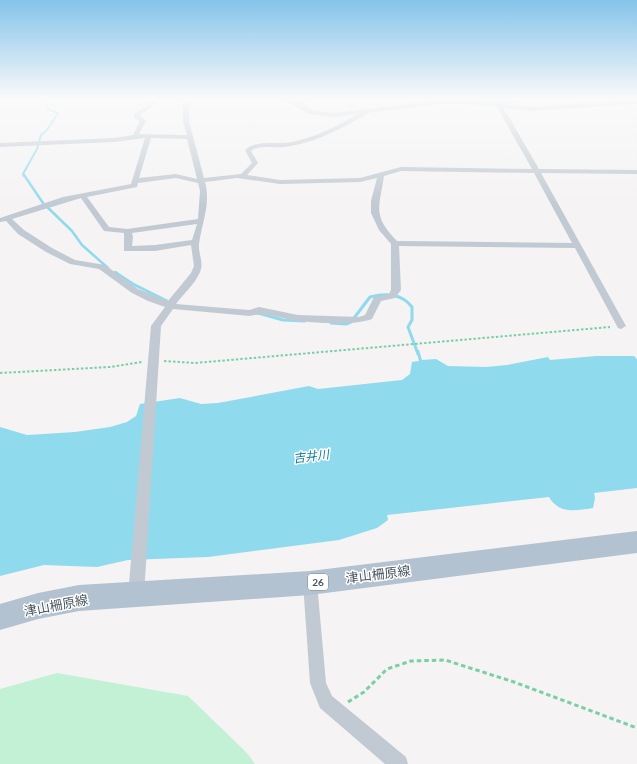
<svg xmlns="http://www.w3.org/2000/svg" width="637" height="764" font-family="Lato,'Noto Sans JP',sans-serif">
<style>
.green{fill:#c3f1d5}
.water{fill:#90daee}
.lines{fill:none;stroke-linecap:round;stroke-linejoin:round}
.stream-far2{stroke:#90daee;stroke-width:2}
.stream-far1{stroke:#90daee;stroke-width:2.5}
.stream{stroke:#90daee;stroke-width:3}
.path-far1{stroke:#7ad0a6;stroke-width:2;stroke-dasharray:2.5 2;stroke-linecap:butt}
.path{stroke:#7ad0a6;stroke-width:3;stroke-dasharray:4.5 3;stroke-linecap:butt}
.street{fill:#c1cad2;fill-rule:evenodd}
.secondary{fill:#c1cbd6;fill-rule:evenodd}
.primary{fill:#b3c2d1;fill-rule:evenodd}
.labels{text-anchor:middle;dominant-baseline:central;stroke-width:3;stroke-linejoin:round;paint-order:stroke}
.shield{fill:#fff;stroke:#808990;stroke-width:1}
.shield-label{font-size:10px;font-weight:bold;fill:#4a5661}
.water-label{font-size:12px;font-style:italic;fill:#0c7c9b;stroke:#fff}
.near-street-label{font-size:13px;fill:#4a5661;stroke:#fff}
</style>
<rect width="100%" height="100%" fill="#f5f3f3"/>
<polygon class="green" points="57,673 188,696 247,753 255,764 0,764 0,689"/>
<g class="water">
<polygon points="458,99 518,99 520,102 503,105"/>
<path d="M 416,350 L 419,350 L 422,360 L 436,359 L 448,366 L 486,367 L 507,365 L 548,357 L 550,360 L 596,356 L 634,356 L 637,359 L 637,488 L 594,493 L 595,498 L 593,508 C 575,511 559,514 549,497 L 387,515 L 388,520 L 377,528 L 339,540 L 208,557 L 128,560 L 97,567 L 44,565 L 0,576 L 0,427 L 27,435 L 75,432 L 110,427 L 127,422 L 136,416 L 140,404 L 180,398 L 201,404 L 218,403 L 309,386 L 318,389 L 402,380 L 410,374 L 412,362 L 419,361 Z"/>
</g>
<g class="lines">
<polyline class="stream-far2" points="24,176 23,174 37,149 41,135 47,130 58,113 48,109 46,99"/>
<g class="stream-far1">
<polyline points="24,175 43,203 72,231 82,245 108,268"/>
<polyline points="115,272 118,274"/>
</g>
<g class="stream">
<polyline points="116,273 133,284 167,301"/>
<polyline points="258,313 283,320 305,321"/>
<path d="M 331,323 L 346,324 L 351,322 L 370,297 C 386,293 401,293 412,307 L 412,320 L 408,327 L 418,354"/>
</g>
<g class="path-far1">
<polyline points="164,361 195,363 610,327"/>
<polyline points="0,373 110,367 142,362"/>
</g>
<polyline class="path" points="348,702 364,692 387,669 411,661 445,660 514,682 637,728"/>
<g class="street">
<path d="M 157,99 L 163,99 L 140,115 L 146,121 L 139,134 L 187,135 L 183,121 L 183,99 L 189,99 L 189,121 L 204,178 L 241,174 L 252,163 L 245,150 C 256,139 278,145 292,142 C 311,138 329,130 346,121 C 354,117 360,112 368,109 L 370,112 C 345,127 319,141 291,146 C 279,149 265,145 254,149 L 251,151 L 258,163 L 247,175 L 280,180 L 360,178 L 401,167 L 532,169 L 497,107 L 500,105 L 503,107 L 539,169 L 637,170 L 637,174 L 541,173 L 626,326 L 621,329 L 618,328 L 575,248 L 399,246 L 401,290 L 395,298 L 381,301 L 372,319 C 352,326 320,323 298,321 C 281,319 268,311 250,316 L 173,309 L 161,326 L 144,595 L 141,600 L 136,603 L 131,600 L 128,595 L 151,326 L 165,307 L 148,301 L 132,293 L 99,269 L 70,264 L 46,252 L 18,234 L 6,221 L 0,222 L 0,218 L 63,197 L 131,184 L 145,138 L 114,142 L 0,147 L 0,143 L 114,138 L 133,135 L 140,121 L 135,118 L 134,114 ZM 151,138 L 187,139 L 197,179 L 176,174 L 139,178 ZM 401,171 L 534,173 L 572,243 L 397,241 C 371,215 380,206 384,176 ZM 176,178 L 198,183 L 200,191 L 198,219 L 127,229 L 109,227 L 87,197 L 137,187 L 138,183 ZM 237,178 L 280,184 L 360,182 L 377,178 L 371,201 L 371,213 L 379,230 L 391,244 L 391,290 L 389,294 L 374,297 L 365,315 L 359,317 L 298,315 L 259,307 L 249,310 L 176,304 C 183,294 194,285 199,274 C 205,264 198,254 199,244 C 202,222 211,204 205,182 ZM 81,198 L 104,231 L 124,233 L 124,251 L 155,251 L 191,245 L 194,266 L 191,273 L 168,301 L 138,289 L 105,265 L 75,260 L 52,248 L 24,230 L 12,219 ZM 197,224 L 192,240 L 155,245 L 132,246 L 133,237 L 132,233 Z"/>
<polygon points="300,99 306,99 303,105 294,106 294,104 299,103"/>
<polygon points="412,99 418,99 415,106 412,108 409,106"/>
<polygon points="310,576 315,578 317,583 326,683 332,696 406,757 408,764 385,764 320,708 310,683 303,583 305,578"/>
</g>
<polygon class="secondary" points="282,99 293,99 314,110 333,113 442,100 465,100 531,107 637,100 637,104 531,111 465,104 442,104 333,117 309,114"/>
<polygon class="primary" points="637,531 637,553 310,595 79,611 38,619 0,630 0,604 38,593 79,585 310,571"/>
</g>
<linearGradient id="sky" x2="0" y2="1"><stop stop-color="#85c3ea"/><stop offset="0.48" stop-color="#fafafa"/><stop offset="1" stop-color="#fafafa" stop-opacity="0"/></linearGradient>
<rect width="637" height="206" fill="url(#sky)"/>
<g class="labels">
<rect class="shield" x="308" y="574" width="20" height="16" rx="3"/>
<g class="shield-label">
<text x="318" y="582">26</text>
</g>
<g class="water-label">
<text transform="translate(311 456) rotate(-7)">吉井川</text>
</g>
<g class="near-street-label">
<text transform="translate(378 574) rotate(-7)">津山柵原線</text>
<text transform="translate(56 605) rotate(-11)">津山柵原線</text>
</g>
</g>
</svg>
